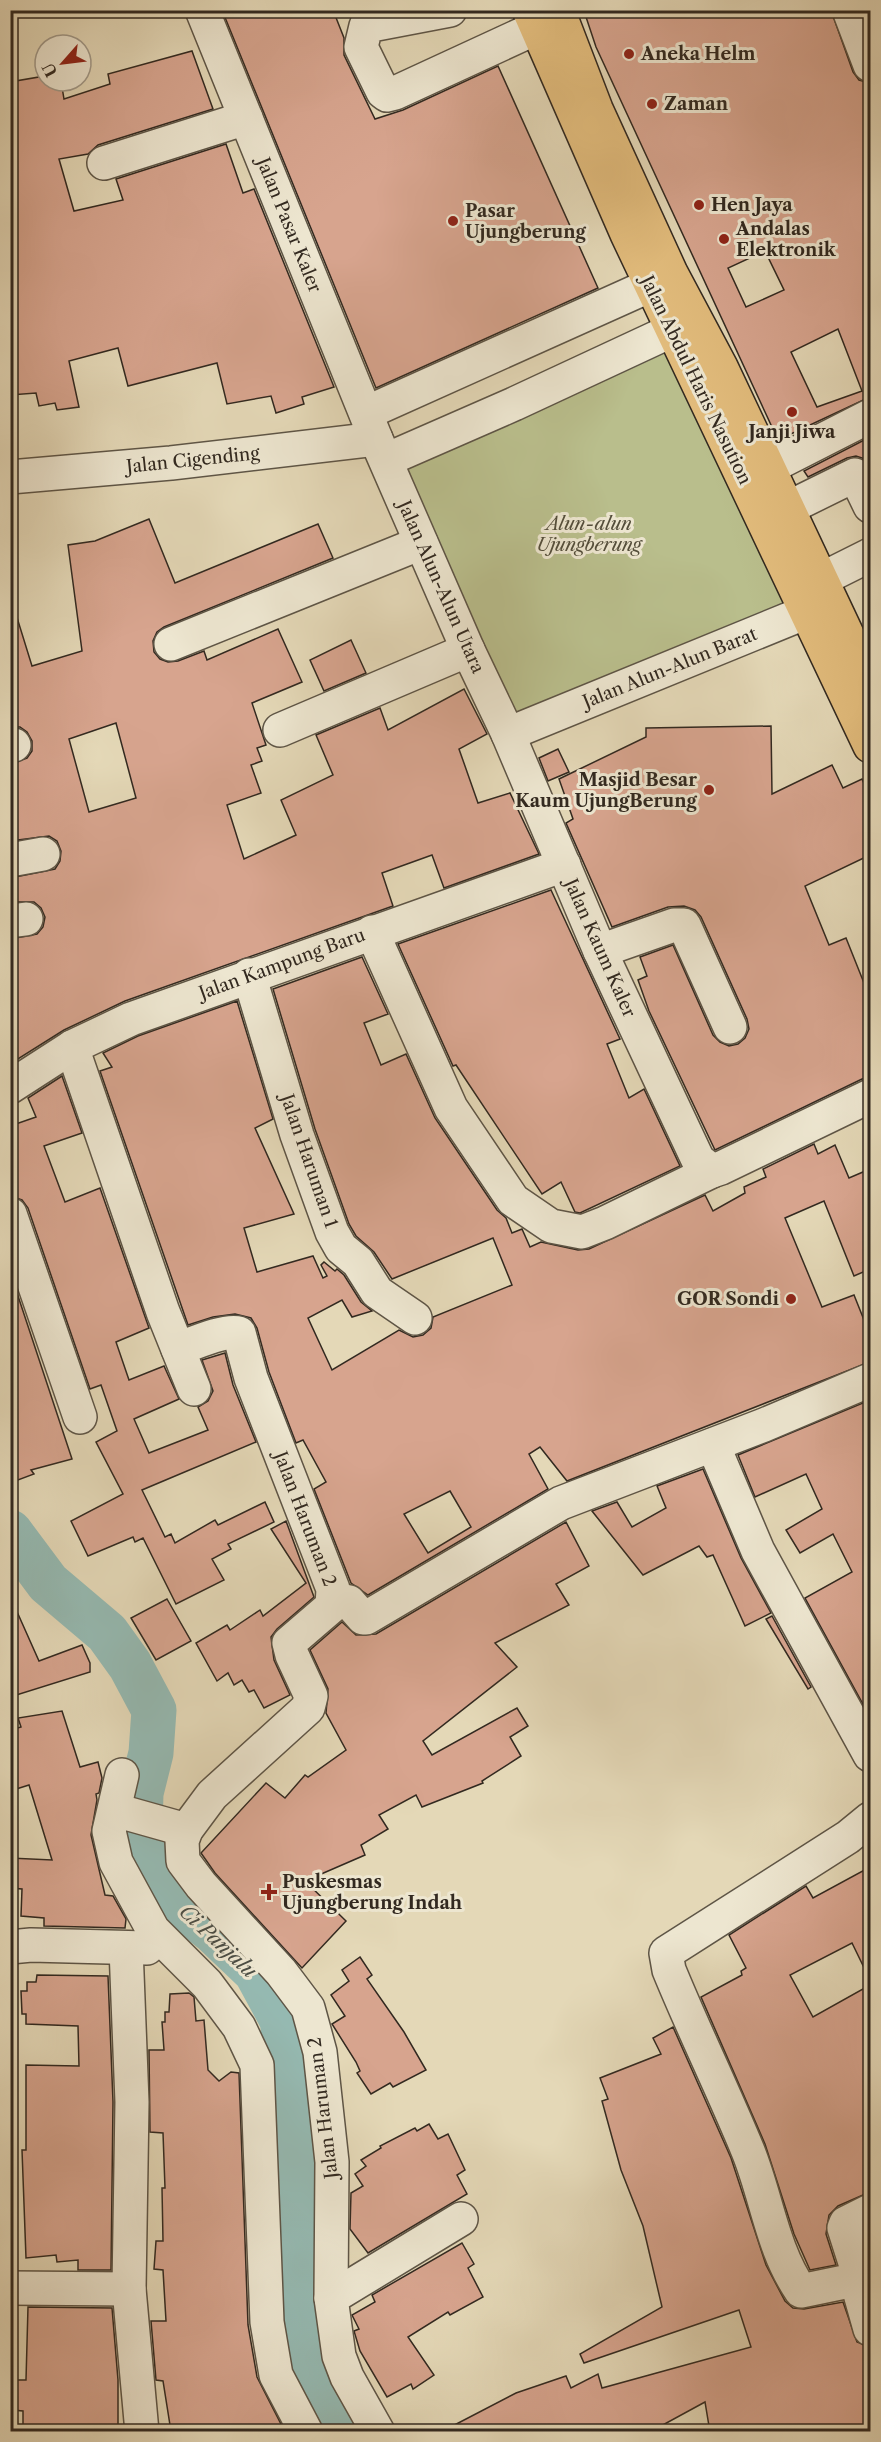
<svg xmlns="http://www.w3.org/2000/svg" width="881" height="2442" font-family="'Libre Caslon Text',serif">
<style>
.green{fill:#b9be8c;stroke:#767456;stroke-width:1.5}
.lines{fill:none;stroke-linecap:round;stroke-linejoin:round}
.river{stroke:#95b9b1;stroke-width:45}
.building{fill:#d7a48e;stroke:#322920;stroke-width:1.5;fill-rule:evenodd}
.minor-casing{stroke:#5e5546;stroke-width:36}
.highway-casing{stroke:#322920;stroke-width:36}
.minor{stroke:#ede6d0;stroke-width:33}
.highway{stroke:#e2bc7c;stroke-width:33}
.poi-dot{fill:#8f2418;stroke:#ede6d0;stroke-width:2}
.labels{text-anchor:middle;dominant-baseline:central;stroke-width:6;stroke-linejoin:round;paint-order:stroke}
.poi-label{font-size:18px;font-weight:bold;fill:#322920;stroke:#ede6d0;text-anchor:start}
.street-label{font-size:18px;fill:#322920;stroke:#ede6d0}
.park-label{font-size:18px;font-style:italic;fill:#544e3b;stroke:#ede6d0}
.water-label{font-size:20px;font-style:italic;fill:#4b4d44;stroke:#ede6d0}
</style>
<rect width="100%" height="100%" fill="#e4d8b7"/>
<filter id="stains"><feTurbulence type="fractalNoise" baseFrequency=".00333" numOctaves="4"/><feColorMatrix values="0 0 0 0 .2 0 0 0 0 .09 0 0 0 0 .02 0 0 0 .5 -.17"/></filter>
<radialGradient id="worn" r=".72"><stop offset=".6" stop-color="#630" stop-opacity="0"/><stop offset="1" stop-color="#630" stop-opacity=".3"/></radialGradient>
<polygon class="green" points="666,345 788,601 537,714 520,715 510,711 397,461"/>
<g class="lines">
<polyline class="river" points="10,1532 48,1583 107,1633 130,1665 154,1710 151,1753 141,1793 140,1831 172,1899 213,1931 256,1972 282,2020 293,2101 292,2172 302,2355 345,2432"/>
</g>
<g class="building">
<polygon points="222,10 333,10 344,38 344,55 375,119 403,110 498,66 598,288 376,388"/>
<path d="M 595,10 L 831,10 L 853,72 L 859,80 L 870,83 L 870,397 L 778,440 L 596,47 L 585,14 ZM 765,251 L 784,290 L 746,307 L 728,268 ZM 838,329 L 862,391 L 817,407 L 791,352 Z"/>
<polygon points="192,51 213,109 98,145 88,154 59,159 74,211 123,200 116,179 226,144 243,193 254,189 334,387 302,397 304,404 276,413 271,396 227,404 217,363 128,386 118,348 69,361 79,407 57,410 55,403 39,406 36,393 10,395 10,82 45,76 45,81 61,81 64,99 110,84 108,74"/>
<polygon points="870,437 870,457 865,459 856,456 847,458 808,477 804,471"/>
<path d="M 149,519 L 175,583 L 318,524 L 333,558 L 164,627 L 157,632 L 153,641 L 154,652 L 160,659 L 168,662 L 178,661 L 204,651 L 207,660 L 278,629 L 302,682 L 252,703 L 266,745 L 257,748 L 262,761 L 251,765 L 261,793 L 227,805 L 244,859 L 296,835 L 281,800 L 333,775 L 316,735 L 380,708 L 388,730 L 464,689 L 487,734 L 459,749 L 478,803 L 510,793 L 539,854 L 444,888 L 432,855 L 382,873 L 393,906 L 125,1001 L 64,1030 L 10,1064 L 10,939 L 37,934 L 43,927 L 45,917 L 41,908 L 34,902 L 10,902 L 10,878 L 55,869 L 60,861 L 61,851 L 57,841 L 49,836 L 10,841 L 10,764 L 27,758 L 32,751 L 32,741 L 27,732 L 20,727 L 10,727 L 10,612 L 15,611 L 32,666 L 82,651 L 68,545 L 95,541 ZM 116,723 L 136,798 L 89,812 L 69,739 Z"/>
<polygon points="351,640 366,673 324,691 310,660"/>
<polygon points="771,726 772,794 832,765 843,788 862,779 870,797 870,855 805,886 829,945 846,938 864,983 870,980 870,1077 862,1079 715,1150 649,1011 638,980 647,976 640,957 673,945 713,1035 720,1042 729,1046 738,1044 745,1038 749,1029 747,1019 701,917 695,910 684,906 668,907 612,927 566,823 573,819 559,779 646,737 646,728"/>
<polygon points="558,749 569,772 548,781 539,758"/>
<polygon points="551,890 620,1039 607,1044 629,1098 644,1089 680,1166 580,1213 575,1212 561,1182 542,1194 456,1065 453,1066 398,944"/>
<path d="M 362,957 L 388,1014 L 364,1023 L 381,1065 L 406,1054 L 435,1118 L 497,1210 L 506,1218 L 512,1233 L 522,1229 L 530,1247 L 541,1242 L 578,1250 L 589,1249 L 705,1195 L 713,1211 L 745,1193 L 744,1187 L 766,1177 L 763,1169 L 814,1144 L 818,1154 L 835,1145 L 849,1178 L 870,1169 L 870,1269 L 854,1276 L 824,1201 L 785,1218 L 822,1307 L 854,1295 L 864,1320 L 870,1317 L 870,1362 L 567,1481 L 540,1447 L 529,1454 L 548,1489 L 368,1595 L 351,1583 L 314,1489 L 326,1482 L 303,1440 L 296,1443 L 269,1372 L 257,1328 L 251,1318 L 235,1314 L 213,1317 L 188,1325 L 100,1071 L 112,1067 L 103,1053 L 138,1036 L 237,1001 L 273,1119 L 255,1128 L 294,1214 L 244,1228 L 257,1272 L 313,1256 L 323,1278 L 327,1276 L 321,1265 L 324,1262 L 335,1271 L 337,1269 L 344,1275 L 361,1302 L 372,1311 L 352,1317 L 342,1300 L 308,1318 L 332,1370 L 399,1330 L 413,1337 L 423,1335 L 431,1328 L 433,1317 L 512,1285 L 493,1238 L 392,1279 L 374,1252 L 356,1236 L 349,1224 L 315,1129 L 273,989 ZM 450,1491 L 471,1527 L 428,1553 L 404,1514 Z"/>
<polygon points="62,1076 82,1133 44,1146 65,1202 100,1188 149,1328 116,1342 129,1380 164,1366 179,1399 134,1419 149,1453 208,1430 198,1407 208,1401 213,1391 202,1360 225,1353 233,1385 256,1442 142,1490 165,1537 171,1534 175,1543 215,1520 218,1525 265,1502 274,1522 228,1544 231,1549 212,1559 224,1580 176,1604 143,1538 135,1542 133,1537 88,1556 71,1521 123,1494 96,1442 117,1431 101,1385 90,1389 28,1208 22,1200 10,1196 10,1126 36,1117 28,1098"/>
<polygon points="16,1290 72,1459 31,1470 34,1474 10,1483 10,1291"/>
<polygon points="870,1400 870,1717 805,1598 852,1572 833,1534 800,1553 786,1530 822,1509 806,1474 755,1497 738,1455"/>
<polygon points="703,1469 741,1558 771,1613 745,1626 713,1555 707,1557 699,1546 643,1575 592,1511 617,1502 632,1527 666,1508 657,1486"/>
<polygon points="286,1521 314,1597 277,1629 271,1637 274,1660 290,1695 264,1708 254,1690 249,1692 242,1680 234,1685 228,1673 217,1681 196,1643 227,1625 230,1630 260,1610 263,1616 306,1583 271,1529"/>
<polygon points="566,1522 589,1566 556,1584 569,1605 495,1643 517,1667 423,1741 432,1755 517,1708 528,1726 510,1737 521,1756 482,1781 483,1783 422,1807 416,1795 379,1815 388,1829 361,1845 365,1855 305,1881 346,1921 302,1968 215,1873 201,1853 266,1783 285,1798 305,1775 308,1777 346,1750 326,1713 328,1689 310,1650 342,1622 356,1635 376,1634"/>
<polygon points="10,1596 39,1661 82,1645 90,1663 90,1672 10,1697"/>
<polygon points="167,1599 191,1641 156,1660 131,1618"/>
<polygon points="772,1616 811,1687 808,1689 766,1619"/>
<polygon points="62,1711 80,1767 98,1762 102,1778 99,1793 96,1794 97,1800 91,1835 105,1895 113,1896 126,1919 125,1928 44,1926 44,1918 21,1916 22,1889 10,1888 10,1858 52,1860 29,1785 10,1791 10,1730 21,1727 18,1718"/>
<polygon points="870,1867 870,1980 852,1943 790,1975 813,2017 870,1985 870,2192 838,2206 829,2215 826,2234 836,2265 810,2270 794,2234 765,2144 701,1997 742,1975 741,1971 746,1968 729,1935 806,1886 813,1898"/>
<polygon points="360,1957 372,1975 367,1979 404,2032 426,2070 393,2087 390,2083 371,2094 357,2073 360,2071 356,2062 332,2024 345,2016 331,1995 349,1981 342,1970"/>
<polygon points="37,1975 108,1976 113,2102 111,2270 78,2270 78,2260 57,2262 56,2255 26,2258 22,2150 26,2150 26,2065 79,2066 78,2026 26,2024 26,2014 22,2014 21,1991 27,1991 27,1982 36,1982"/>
<polygon points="189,1993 194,1997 196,2021 204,2020 208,2070 219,2081 231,2072 239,2073 248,2325 257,2377 285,2432 179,2432 170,2425 163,2381 156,2380 151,2321 166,2321 163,2270 154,2269 156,2241 163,2241 162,2188 165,2188 163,2133 150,2132 149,2050 164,2050 162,2022 165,2022 165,2012 169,2012 170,1994"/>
<polygon points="673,2027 731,2158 766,2265 785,2301 793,2308 804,2309 843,2302 857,2342 870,2347 870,2432 710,2432 705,2402 650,2432 441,2432 516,2393 566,2376 571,2388 598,2374 602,2388 751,2347 739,2310 584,2363 580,2354 662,2307 643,2226 621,2170 602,2101 608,2099 600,2078 661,2054 653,2038"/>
<polygon points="429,2124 438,2139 448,2134 465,2170 457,2175 467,2194 368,2253 350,2229 351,2193 363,2186 355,2174 366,2166 361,2160 381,2148 380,2146 415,2128 417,2131"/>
<polygon points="462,2243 474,2264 468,2268 483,2297 450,2315 448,2312 408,2337 434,2375 413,2389 411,2384 387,2397 360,2351 354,2331 359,2329 352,2315 375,2302 372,2295"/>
<polygon points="28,2307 112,2308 118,2380 118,2432 23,2432 23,2411 12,2410 14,2380 26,2380"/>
</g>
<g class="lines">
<defs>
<g id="minor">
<polyline points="202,10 376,439 468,650 508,734 600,951 698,1160 712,1171 721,1168 870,1096"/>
<polyline points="450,10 366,26 361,47 383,92 387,95 395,93 536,28"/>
<polyline points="849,10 870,65"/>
<polyline points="104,163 246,118"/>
<polyline points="366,413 651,285"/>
<polyline points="386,460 514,404 673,330"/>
<polyline points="768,468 870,416"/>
<polyline points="10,477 171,463 376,439"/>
<polyline points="788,508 855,475 870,506"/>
<polyline points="820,580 870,555"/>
<polyline points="171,644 421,543"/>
<polyline points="280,730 468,650"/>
<polyline points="508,734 831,602"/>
<polyline points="10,746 14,745"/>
<polyline points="10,860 43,854"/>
<polyline points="10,921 26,919"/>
<polyline points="372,932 451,1108 513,1200 551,1226 582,1232 605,1223 712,1171"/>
<polyline points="600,951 674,925 684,925 730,1027"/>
<polyline points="249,975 297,1135 332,1232 341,1248 358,1262 377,1292 415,1318"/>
<polyline points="72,1047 163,1312 194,1389"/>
<polyline points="10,1087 72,1047 131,1019 564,865"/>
<polyline points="10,1214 80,1417"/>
<path d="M 178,1349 C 192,1344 225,1329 239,1333 L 251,1378 L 333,1589 L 332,1606 L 289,1643 L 292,1655 L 311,1696 L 308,1708 L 212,1795 L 186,1830 L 182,1841 L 183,1861 L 201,1885 L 281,1972 L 308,2008 L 320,2052 L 332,2162 L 331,2298"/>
<polyline points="713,1445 758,1551 870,1755"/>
<polyline points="334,1599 349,1602 363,1618 366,1618 561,1503 764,1425 870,1380"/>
<polyline points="122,1775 109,1831 116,1862 153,1930 207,1984 239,2027 257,2065 267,2322 276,2375 306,2432"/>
<polyline points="115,1810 186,1830"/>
<polyline points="10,1947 31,1945 147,1948"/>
<polyline points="870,2211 846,2223 844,2228 858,2272 859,2290 870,2329"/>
<path d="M 859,2279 L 801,2291 C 772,2249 767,2198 748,2151 C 723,2090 694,2031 669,1970 L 666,1953 L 848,1837 L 870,1819"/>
<polyline points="10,2288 129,2289 132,2102 126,1948"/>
<polyline points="129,2289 142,2432"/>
<polyline points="378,2432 347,2377 339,2356 331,2298 461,2219"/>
</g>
<g id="highway">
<polyline points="529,10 627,234 870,746"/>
<polyline points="558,10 596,109 671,273 721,367 870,683"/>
</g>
</defs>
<use href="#minor" class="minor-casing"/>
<use href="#highway" class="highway-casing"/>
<use href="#minor" class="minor"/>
<use href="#highway" class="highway"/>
</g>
<g class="poi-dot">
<circle cx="629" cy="54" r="6"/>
<circle cx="652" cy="104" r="6"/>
<circle cx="699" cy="205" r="6"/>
<circle cx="453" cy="221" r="6"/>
<circle cx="724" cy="239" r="6"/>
<circle cx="792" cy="412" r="6"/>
<circle cx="709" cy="790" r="6"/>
<circle cx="791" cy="1299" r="6"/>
<path d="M266 1883h6v6h6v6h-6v6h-6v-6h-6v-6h6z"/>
</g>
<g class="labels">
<g class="poi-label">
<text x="641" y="54">Aneka Helm</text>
<text x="664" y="104">Zaman</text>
<text x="711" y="205">Hen Jaya</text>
<text x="465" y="211">Pasar<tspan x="465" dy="21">Ujungberung</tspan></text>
<text x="736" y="229">Andalas<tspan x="736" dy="21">Elektronik</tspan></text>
<text x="792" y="432" text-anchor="middle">Janji Jiwa</text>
<text x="697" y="780" text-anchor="end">Masjid Besar<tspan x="697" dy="21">Kaum UjungBerung</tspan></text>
<text x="779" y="1299" text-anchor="end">GOR Sondi</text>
<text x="282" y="1882">Puskesmas<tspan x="282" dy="21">Ujungberung Indah</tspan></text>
</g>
<g class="street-label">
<text transform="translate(289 225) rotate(68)">Jalan Pasar Kaler</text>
<text transform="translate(696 380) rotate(64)">Jalan Abdul Haris Nasution</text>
<text transform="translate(193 460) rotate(-6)">Jalan Cigending</text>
<text transform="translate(441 587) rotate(66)">Jalan Alun-Alun Utara</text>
<text transform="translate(670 668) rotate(-22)">Jalan Alun-Alun Barat</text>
<text transform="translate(600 948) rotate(66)">Jalan Kaum Kaler</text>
<text transform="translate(282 964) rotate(-20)">Jalan Kampung Baru</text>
<text transform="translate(309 1161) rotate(71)">Jalan Haruman 1</text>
<text transform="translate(305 1519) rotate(69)">Jalan Haruman 2</text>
<text transform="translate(323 2108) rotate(-97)">Jalan Haruman 2</text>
</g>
<g class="park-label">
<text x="589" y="524">Alun-alun<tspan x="589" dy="21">Ujungberung</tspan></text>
</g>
<g class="water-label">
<text transform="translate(218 1941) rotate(43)">Ci Panjalu</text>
</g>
</g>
<rect width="881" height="2442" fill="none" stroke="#e4d8b7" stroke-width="36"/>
<rect x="12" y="12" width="857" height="2418" fill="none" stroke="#322920" stroke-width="3"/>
<rect x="18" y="18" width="845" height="2406" fill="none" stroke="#322920" stroke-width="1.5"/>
<g transform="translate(63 63) rotate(242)"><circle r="28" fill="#ede6d0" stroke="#a29a8a" stroke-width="1.5"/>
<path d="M0-4.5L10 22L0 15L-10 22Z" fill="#8f2418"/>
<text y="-9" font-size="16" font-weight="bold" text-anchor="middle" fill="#322920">U</text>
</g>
<rect width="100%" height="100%" filter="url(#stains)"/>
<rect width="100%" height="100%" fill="url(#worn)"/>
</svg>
